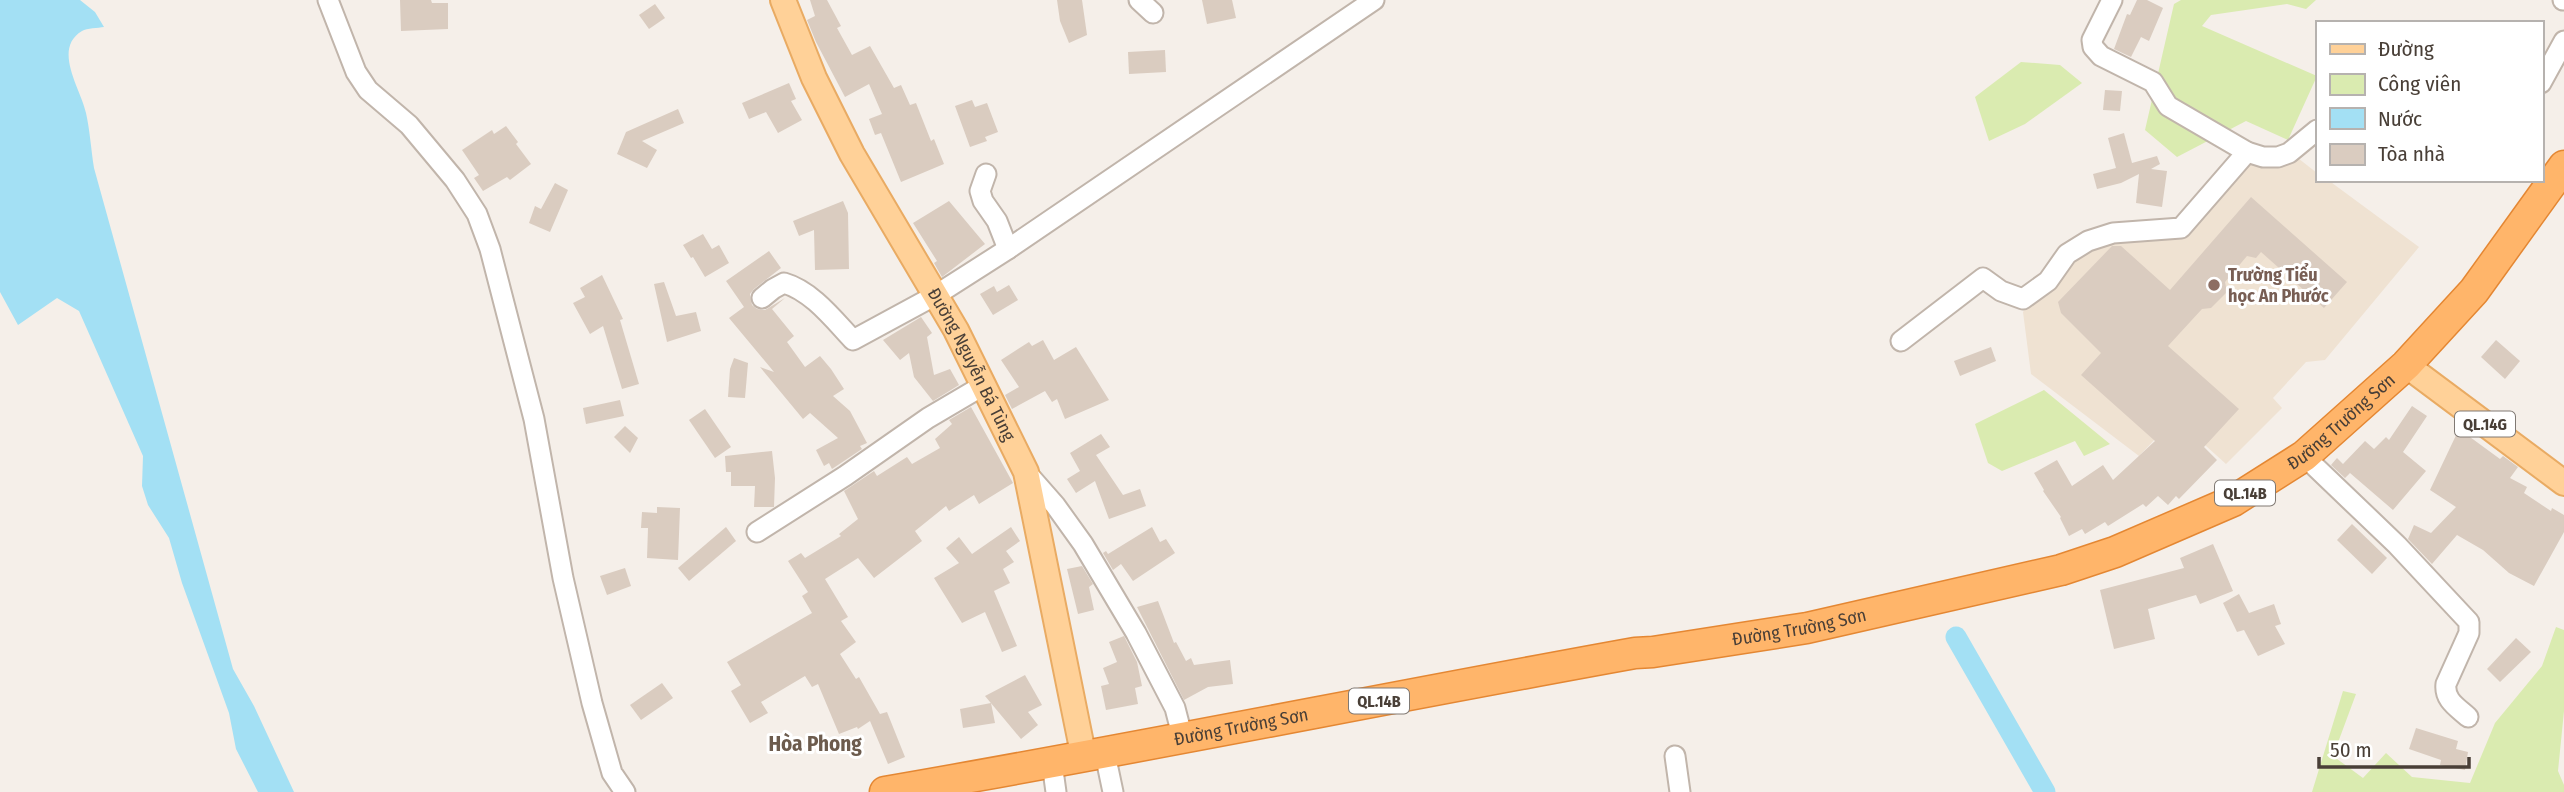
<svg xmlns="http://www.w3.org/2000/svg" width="2564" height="792" font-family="'Fira Sans Condensed',sans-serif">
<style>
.education{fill:#efe2d2}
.green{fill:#daebb0}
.water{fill:#a3e0f4}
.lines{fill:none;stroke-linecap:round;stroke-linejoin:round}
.canal{stroke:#a3e0f4;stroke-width:21}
.building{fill:#daccc0}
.minor-casing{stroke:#c1b5ab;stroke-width:23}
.major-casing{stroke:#e9ab63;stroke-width:28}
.highway-casing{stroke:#e48733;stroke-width:33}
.minor{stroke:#fff;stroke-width:19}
.major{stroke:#ffd198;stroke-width:24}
.highway{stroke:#ffb56a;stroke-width:30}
.education-dot{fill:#8d6e63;stroke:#fff;stroke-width:2.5}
.labels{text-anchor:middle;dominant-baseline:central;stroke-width:6;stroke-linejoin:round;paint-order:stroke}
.shield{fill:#fff;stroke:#807973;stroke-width:2}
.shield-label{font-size:16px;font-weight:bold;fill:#493f37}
.education-label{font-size:18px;font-weight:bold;fill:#785e54;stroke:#fff;text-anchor:start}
.street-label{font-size:18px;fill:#493f37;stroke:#fff}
.quarter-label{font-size:21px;font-weight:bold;fill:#6c5b4d;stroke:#fff}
</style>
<rect width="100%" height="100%" fill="#f5efe9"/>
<polygon class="education" points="2294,155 2317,173 2317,180 2328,180 2419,247 2325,360 2306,362 2273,398 2282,408 2226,464 2175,418 2139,456 2031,374 2023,312 2062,258 2084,246 2184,231 2250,157"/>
<g class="green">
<polygon points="2181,0 2316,0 2306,9 2287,4 2211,15 2202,26 2317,76 2288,140 2246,121 2177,157 2145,130 2174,4"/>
<polygon points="2021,62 2060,65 2082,83 2025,124 1989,141 1975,97"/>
<polygon points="2044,390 2110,444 2084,456 2075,441 2002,471 1988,463 1975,424"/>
<polygon points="2556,627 2564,630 2564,711 2558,771 2564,785 2564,792 2312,792 2343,691 2356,694 2333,756 2363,778 2386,753 2412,777 2470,783 2495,723 2542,666"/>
</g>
<path class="water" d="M 0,0 L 80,0 L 95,12 L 104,27 C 98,28 87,28 82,31 C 52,49 81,89 86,113 C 90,131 91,149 94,168 L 233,669 L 254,706 L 294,792 L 258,792 L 236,749 L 229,713 L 182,583 L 169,538 L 148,505 L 142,486 L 143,456 L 79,311 L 57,298 L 18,325 L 0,292 Z"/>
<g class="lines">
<polyline class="canal" points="1956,637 2045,792"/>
</g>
<g class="building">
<polygon points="400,0 431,0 432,3 448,3 448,29 401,31"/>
<polygon points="810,0 827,0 841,26 837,28 852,55 870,46 894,88 901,85 910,105 916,103 931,141 934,139 944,164 901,182 881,133 875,135 869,119 882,114 869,84 845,97 816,42 807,20 815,16"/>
<polygon points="1057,0 1082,0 1087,35 1069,43 1060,21"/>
<polygon points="1202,0 1232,0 1236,18 1207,24"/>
<polygon points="2137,0 2147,0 2163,8 2149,41 2141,37 2131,57 2114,49 2127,14 2130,15"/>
<polygon points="655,4 665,18 649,29 639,15"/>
<polygon points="1165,50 1166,72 1129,74 1128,52"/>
<polygon points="789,83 796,99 791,101 802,120 778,133 766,112 749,119 742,103"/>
<polygon points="2105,90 2122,91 2120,111 2103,110"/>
<polygon points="972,100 975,107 987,103 998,132 985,137 987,141 970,147 955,106"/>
<polygon points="678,109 684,123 642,141 657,150 647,168 617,154 626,132"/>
<polygon points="506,126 518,142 516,144 531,164 510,180 507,177 483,191 474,178 479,175 462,150 492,130 494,134"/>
<polygon points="2124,133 2132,163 2157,156 2160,164 2151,169 2167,171 2162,207 2136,203 2139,174 2121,183 2097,189 2093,174 2116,168 2108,138"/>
<polygon points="555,183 568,190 550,232 529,223 535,206 541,209"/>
<polygon points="2251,197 2347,282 2324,308 2261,252 2256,258 2247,256 2225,282 2227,292 2211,308 2202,309 2168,346 2239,409 2204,447 2217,460 2179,499 2176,496 2168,505 2158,496 2146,507 2143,504 2108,526 2105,522 2085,534 2082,529 2069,536 2060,518 2061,517 2043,491 2044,490 2034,473 2057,460 2072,486 2103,465 2113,480 2155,441 2081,375 2101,353 2061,313 2058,302 2112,246 2121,246 2170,290"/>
<polygon points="843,201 848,213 849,269 815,270 814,230 799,236 793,221"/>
<polygon points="949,201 985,244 942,277 934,263 937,261 913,223"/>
<polygon points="703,234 712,249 719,245 729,263 705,277 693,257 691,258 683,245"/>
<polygon points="769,251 781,268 754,289 750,294 752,305 757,309 765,310 785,298 772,309 794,336 787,342 805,367 820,356 831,369 844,389 833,396 850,411 867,443 860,446 862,449 832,469 829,463 824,466 816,450 838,438 810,413 803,419 760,367 774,372 729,318 744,307 726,281"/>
<polygon points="602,275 623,319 620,320 639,384 622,389 603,326 590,334 573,303 585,297 580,288"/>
<polygon points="664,282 676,316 696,312 701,331 667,342 654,284"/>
<polygon points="1009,285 1018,300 993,315 980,294 994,286 997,292"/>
<polygon points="921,317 932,333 927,337 934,375 950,369 959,385 933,401 914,377 909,353 900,360 883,340"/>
<polygon points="1043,340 1054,360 1076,347 1109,400 1065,419 1057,399 1052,402 1045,391 1012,409 1005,395 1019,387 1001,360 1029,342 1032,346"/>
<polygon points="2496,340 2520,361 2505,379 2481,357"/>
<polygon points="1991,347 1996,361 1960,376 1954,361"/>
<polygon points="734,358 748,363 745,398 728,397 730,369"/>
<polygon points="620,400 624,416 586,424 583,408"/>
<polygon points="2412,406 2427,416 2403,452 2426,471 2393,510 2350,473 2345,478 2331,465 2337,458 2343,464 2365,441 2374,449 2386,437 2389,440"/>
<polygon points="971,407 1013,483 979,504 974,495 949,511 946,506 915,531 922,541 874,578 858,558 825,579 848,617 841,621 856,642 840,654 856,679 859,677 880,714 887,712 905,757 888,764 870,721 858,729 857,727 839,734 818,684 812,687 805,676 761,702 768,713 750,723 731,691 741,685 727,662 812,613 802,596 808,592 788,561 801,553 805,558 841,536 839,534 858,519 844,491 874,471 877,476 907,457 912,464 940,448 935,439 952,424 949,420"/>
<polygon points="705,409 731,447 715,458 689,420"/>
<polygon points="625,426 638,438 630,453 614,437"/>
<polygon points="2459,429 2500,459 2503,456 2518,467 2510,478 2527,487 2524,493 2551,511 2552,508 2564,515 2564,532 2534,586 2509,573 2483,550 2457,535 2432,564 2408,539 2414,525 2431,533 2456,507 2430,490"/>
<polygon points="1101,434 1110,447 1096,455 1123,495 1140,489 1146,506 1109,519 1095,481 1076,493 1067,479 1080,471 1070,453"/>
<polygon points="772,451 775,478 774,507 754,507 755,486 731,486 731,472 726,472 725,456"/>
<polygon points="657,507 680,508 678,560 647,558 648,528 641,528 642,512 657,513"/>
<polygon points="2352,524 2387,558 2372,574 2337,540"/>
<polygon points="726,527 736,541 689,581 678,568"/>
<polygon points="1011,527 1020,541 1006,551 1014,562 1003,569 1010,583 994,591 1017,646 1002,652 985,612 962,623 934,578 959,563 946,548 959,537 972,554"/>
<polygon points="1152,527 1160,542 1166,539 1175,553 1133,581 1121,564 1113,570 1103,553 1106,551 1108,554"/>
<polygon points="2213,544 2233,591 2200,604 2196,595 2148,609 2155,639 2114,649 2100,590 2184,568 2180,558"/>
<polygon points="1082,566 1093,584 1089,587 1094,610 1078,614 1067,569"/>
<polygon points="625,568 631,586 607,595 600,576"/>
<polygon points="2239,594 2249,613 2274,604 2281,624 2275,626 2285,644 2258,656 2244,630 2237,632 2223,603"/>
<polygon points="1158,601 1174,643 1176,642 1186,661 1191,658 1194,665 1230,660 1233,684 1208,687 1184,700 1137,607"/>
<polygon points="1124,636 1137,662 1142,686 1135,688 1138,704 1106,710 1101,686 1109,684 1103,668 1117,662 1109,642"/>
<polygon points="2516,638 2531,652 2500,682 2487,669"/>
<polygon points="1025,675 1042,705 1028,712 1038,725 1021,739 985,696"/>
<polygon points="662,683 673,698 641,720 630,705"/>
<polygon points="991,703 995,723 963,728 960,709"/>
<polygon points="2416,728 2458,741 2456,749 2468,752 2465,770 2440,765 2441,760 2409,749"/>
</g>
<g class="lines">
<defs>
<g id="minor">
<polyline points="328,0 356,72 368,90 409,125 455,180 477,214 490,249 534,419 563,578 592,703 612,773 625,792"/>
<polyline points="1139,0 1153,13"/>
<polyline points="2112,0 2092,40 2093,47 2101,56 2153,82 2168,106 2247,152 2263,157 2278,157 2289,153 2317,130"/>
<polyline points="2563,0 2564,0"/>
<polyline points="2541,83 2564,41"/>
<polyline points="986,174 980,191 983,201 997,221 1008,249"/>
<path d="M 762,298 L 773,289 L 784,283 C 812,291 834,320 853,340 L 936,295 L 1008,249 L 1374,0"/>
<polyline points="1901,341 1983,278 2001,291 2023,299 2048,281 2067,254 2088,241 2113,233 2181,228 2247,152"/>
<path d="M 2304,456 L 2397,545 L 2469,622 L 2469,633 L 2446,684 C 2444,700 2457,707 2468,717"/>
<polyline points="1026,472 1055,505 1083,544 1136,633 1175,708 1183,739"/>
<polyline points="757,532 845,476 928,418 984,385"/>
<polyline points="1105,754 1113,792"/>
<polyline points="1675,756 1680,792"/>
<polyline points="1052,763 1056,792"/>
</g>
<g id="major">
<path id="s1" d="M 783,0 L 814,78 L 852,154 L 956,330 L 1026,472 L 1084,758"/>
<polyline points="2406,365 2564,483"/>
</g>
<g id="highway">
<path id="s2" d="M 885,792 C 1136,749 1385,698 1635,653 L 1653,652 L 1807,628 L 2061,570 L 2115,552 L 2233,501 L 2304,456 L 2406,365 L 2474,291 L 2564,166"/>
</g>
</defs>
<use href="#minor" class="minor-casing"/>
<use href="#major" class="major-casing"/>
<use href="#highway" class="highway-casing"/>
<use href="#minor" class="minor"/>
<use href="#major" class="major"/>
<use href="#highway" class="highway"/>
</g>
<circle class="education-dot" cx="2214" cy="285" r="7"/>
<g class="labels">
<g class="shield">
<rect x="2455" y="411.5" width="60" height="25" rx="5"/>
<rect x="2215" y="480.5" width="60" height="25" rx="5"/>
<rect x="1349" y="688.5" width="60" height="25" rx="5"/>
</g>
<g class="shield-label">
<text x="2485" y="424">QL.14G</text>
<text x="2245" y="493">QL.14B</text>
<text x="1379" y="701">QL.14B</text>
</g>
<g class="education-label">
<text x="2228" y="275">Trường Tiểu<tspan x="2228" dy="21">học An Phước</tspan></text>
</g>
<g class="street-label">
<text stroke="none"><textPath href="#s1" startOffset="411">Đường Nguyễn Bá Tùng</textPath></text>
<text stroke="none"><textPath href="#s2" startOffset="1517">Đường Trường Sơn</textPath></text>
<text stroke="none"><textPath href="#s2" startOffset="929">Đường Trường Sơn</textPath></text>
<text stroke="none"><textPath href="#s2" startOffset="362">Đường Trường Sơn</textPath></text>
</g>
<g class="quarter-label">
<text x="815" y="744">Hòa Phong</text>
</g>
</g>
<rect x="2316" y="21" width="228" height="161" fill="#ffffff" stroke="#b6b2af" stroke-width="2"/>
<rect x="2330" y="44" width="35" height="10" fill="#ffd198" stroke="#b6b2af" stroke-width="2"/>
<text x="2378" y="56" font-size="21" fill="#493f37">Đường</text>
<rect x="2330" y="74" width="35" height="21" fill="#daebb0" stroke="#b6b2af" stroke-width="2"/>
<text x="2378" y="91" font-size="21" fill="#493f37">Công viên</text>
<rect x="2330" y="108" width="35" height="21" fill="#a3e0f4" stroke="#b6b2af" stroke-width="2"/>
<text x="2378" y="126" font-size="21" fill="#493f37">Nước</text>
<rect x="2330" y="144" width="35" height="21" fill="#daccc0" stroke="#b6b2af" stroke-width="2"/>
<text x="2378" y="161" font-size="21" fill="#493f37">Tòa nhà</text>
<path d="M2319 757v10h150v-10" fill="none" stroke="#493f37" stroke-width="3.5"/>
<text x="2330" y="757" font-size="21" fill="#493f37" stroke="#ffffff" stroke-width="5" paint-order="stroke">50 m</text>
</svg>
